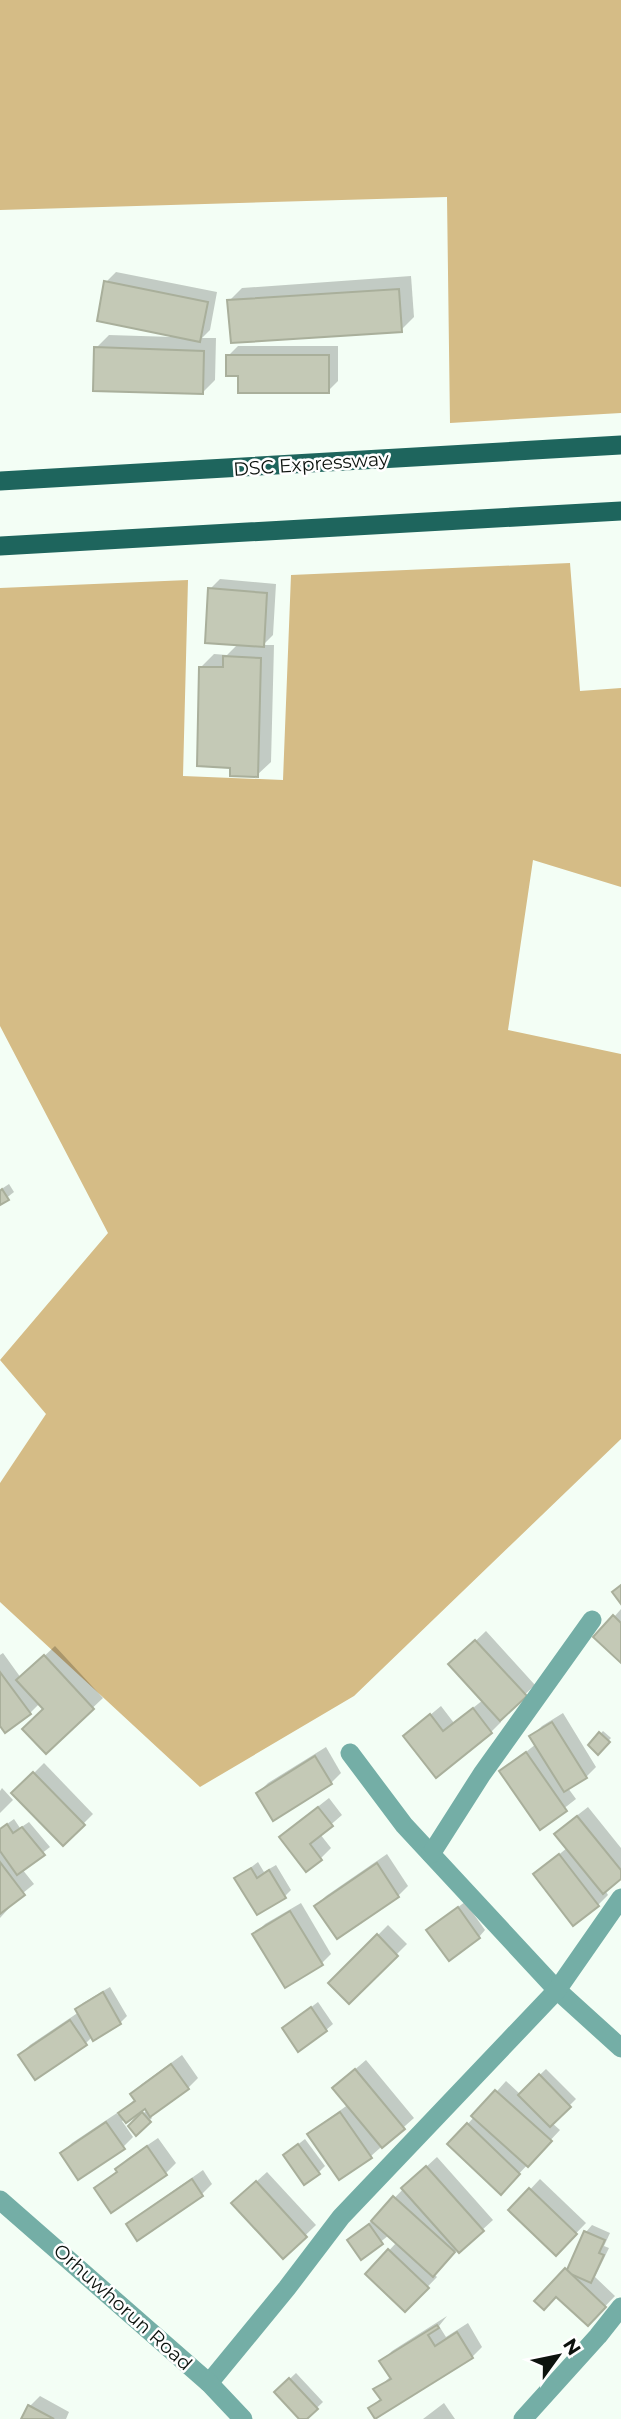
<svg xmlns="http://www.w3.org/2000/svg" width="621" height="2419" font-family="Montserrat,sans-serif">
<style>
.forest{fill:#d5bc86}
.shadow{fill:#0003}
.building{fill:#c4c9b6;stroke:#a9af9b;stroke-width:2}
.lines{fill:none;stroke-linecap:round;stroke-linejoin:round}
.minor{stroke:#74aea6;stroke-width:19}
.tertiary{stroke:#74aea6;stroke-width:19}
.primary{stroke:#1e655d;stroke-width:19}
.labels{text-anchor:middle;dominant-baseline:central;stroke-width:5;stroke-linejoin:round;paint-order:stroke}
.street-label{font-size:19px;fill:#0d130e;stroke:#fff}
</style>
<rect width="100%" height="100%" fill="#f3fef5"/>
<g class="forest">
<polygon points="0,0 621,0 621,413 450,423 447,197 0,210"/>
<polygon points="570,563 580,691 621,688 621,887 533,860 508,1030 621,1054 621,1439 354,1696 200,1787 0,1602 0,1483 46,1414 0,1360 108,1233 0,1026 0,588 188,580 183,776 283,780 291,575"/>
</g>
<g class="shadow">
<polygon points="116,272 217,292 210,330 202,338 216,338 215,380 202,393 96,348 109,335 173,337 174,335 106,282"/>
<polygon points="411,276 414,317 401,330 229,301 242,288"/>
<polygon points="238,346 338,346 338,381 328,391 239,374 228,356"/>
<polygon points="220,579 276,584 273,635 263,645 274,645 271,762 257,775 201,667 214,654 227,655 239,643 210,589"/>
<polygon points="9,1184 14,1192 0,1203 0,1190"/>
<polygon points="621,1609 621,1661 614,1617"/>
<polygon points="486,1631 535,1685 499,1719 501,1722 491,1732 436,1775 405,1736 441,1706 454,1723 483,1700 461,1655"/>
<polygon points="55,1646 103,1698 46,1752 45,1709 40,1703 30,1713 0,1723 0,1655 3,1653 21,1678"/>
<polygon points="563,1713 596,1767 586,1777 568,1788 576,1799 540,1827 502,1771 536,1744 532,1736 542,1726"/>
<polygon points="603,1731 611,1738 598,1752 590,1745"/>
<polygon points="326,1747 341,1773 331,1783 274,1818 258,1793 268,1783"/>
<polygon points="44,1763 93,1814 63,1844 14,1793"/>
<polygon points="2,1788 13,1800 0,1813 0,1791"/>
<polygon points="329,1798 342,1815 320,1834 331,1848 321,1858 292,1827"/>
<polygon points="588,1807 621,1848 621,1877 605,1890 608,1895 598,1905 574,1924 535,1874 567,1848 566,1824"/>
<polygon points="14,1819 20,1828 29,1822 50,1847 22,1869 34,1884 7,1906 9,1908 0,1918 0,1829"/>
<polygon points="387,1854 408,1886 398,1896 337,1937 316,1906 326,1896"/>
<polygon points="258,1862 264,1872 276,1865 291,1890 285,1896 236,1879"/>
<polygon points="465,1902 485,1930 479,1937 435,1924"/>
<polygon points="301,1903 331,1954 321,1964 255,1934 265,1924"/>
<polygon points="388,1925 407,1944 349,2002 330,1983"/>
<polygon points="110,1987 127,2016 120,2023 93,2036 86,2043 20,2055 30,2045 79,2012 77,2009 83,2003"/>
<polygon points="318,2002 333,2024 326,2030 284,2028"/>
<polygon points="182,2055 198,2078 188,2088 150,2115 152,2118 136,2133 130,2126 147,2110 145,2107 122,2121 133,2137 123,2147 62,2153 72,2143 117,2113 118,2115 135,2099 132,2094 142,2084"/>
<polygon points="366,2060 414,2118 371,2156 340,2178 310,2135 320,2125 349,2104 345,2078"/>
<polygon points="546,2069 576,2099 552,2123 560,2130 501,2193 450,2144 506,2081 520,2094"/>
<polygon points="158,2138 176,2163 166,2173 96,2188 118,2170 127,2159"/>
<polygon points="305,2139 325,2166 318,2173 292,2149"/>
<polygon points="437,2157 493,2220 459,2251 458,2248 434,2274 437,2277 405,2310 367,2274 397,2242 389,2235 362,2257 349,2240 373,2220 414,2178"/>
<polygon points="203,2170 212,2184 202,2194 138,2238 129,2225 139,2215"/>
<polygon points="267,2172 316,2225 283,2257 244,2193"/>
<polygon points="540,2179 586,2223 556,2254 511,2210"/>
<polygon points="592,2225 610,2233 604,2246 609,2248 595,2277 615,2296 588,2324 557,2294 537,2300 571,2265 586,2232"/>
<polygon points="447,2316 439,2326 446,2337 468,2323 482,2347 472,2357 370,2408 381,2398 376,2390 391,2376 382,2361 392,2351"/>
<polygon points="296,2373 323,2402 305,2419 301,2419 276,2392"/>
<polygon points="40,2396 69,2412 66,2419 23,2419 30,2406"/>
<polygon points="444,2403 455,2419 423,2419"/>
</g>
<g class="building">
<polygon points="104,281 208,302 200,342 97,321"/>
<polygon points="399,289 402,332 231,343 227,300"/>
<polygon points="94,347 204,351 203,394 93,391"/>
<polygon points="226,355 329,355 329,393 238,393 238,376 226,376"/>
<polygon points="208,588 267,593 264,647 205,643"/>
<polygon points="223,656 261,658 258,777 230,776 230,768 197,766 199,667 223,667"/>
<polygon points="2,1189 9,1200 0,1205 0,1191"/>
<polygon points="621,1585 621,1604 612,1592"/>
<polygon points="613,1615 621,1623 621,1663 593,1637"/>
<polygon points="475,1640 527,1696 500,1721 448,1664"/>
<polygon points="44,1655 94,1709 46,1754 22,1729 43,1709 16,1680"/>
<polygon points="0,1672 31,1714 5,1733 0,1726"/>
<polygon points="473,1708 492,1733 436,1778 403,1736 430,1714 443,1731"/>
<polygon points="552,1722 587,1778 564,1792 529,1736"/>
<polygon points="599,1732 610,1742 598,1755 588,1745"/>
<polygon points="526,1752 567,1811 540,1830 499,1771"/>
<polygon points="315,1756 332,1784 273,1821 256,1793"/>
<polygon points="33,1772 85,1825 63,1846 11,1793"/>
<polygon points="318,1807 333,1826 310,1844 322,1860 306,1872 279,1837"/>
<polygon points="577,1816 621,1870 621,1879 603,1894 554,1834"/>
<polygon points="7,1824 13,1833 22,1827 45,1855 17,1875 0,1851 0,1829"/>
<polygon points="559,1854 599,1906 573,1926 533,1874"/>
<polygon points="0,1862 25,1895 0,1914"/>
<polygon points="377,1863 399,1897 337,1939 314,1906"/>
<polygon points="251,1868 257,1878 269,1870 286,1898 257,1915 234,1878"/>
<polygon points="458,1907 480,1938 449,1961 426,1930"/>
<polygon points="290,1911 323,1965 285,1988 252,1934"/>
<polygon points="377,1934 398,1956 349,2004 328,1983"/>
<polygon points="103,1992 121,2024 93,2041 75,2009"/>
<polygon points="311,2007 327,2031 298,2052 282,2028"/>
<polygon points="70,2020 87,2045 35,2080 18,2055"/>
<polygon points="171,2064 189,2089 150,2117 145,2109 126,2123 118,2113 135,2101 130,2094"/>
<polygon points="355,2069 405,2129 382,2148 332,2088"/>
<polygon points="539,2074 571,2107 550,2127 518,2095"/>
<polygon points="495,2090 552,2141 528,2167 471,2116"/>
<polygon points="142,2112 151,2122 136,2136 128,2126"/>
<polygon points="340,2112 372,2158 339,2180 307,2134"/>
<polygon points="106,2122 125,2149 78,2180 60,2153"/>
<polygon points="467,2123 520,2174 501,2195 447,2144"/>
<polygon points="298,2144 320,2174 304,2185 283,2155"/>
<polygon points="147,2146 167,2175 111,2213 94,2188 117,2172 115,2169"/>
<polygon points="426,2166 484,2231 459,2253 401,2188"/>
<polygon points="192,2179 203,2196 137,2241 126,2224"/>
<polygon points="256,2181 307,2237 283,2259 231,2203"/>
<polygon points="529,2188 577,2234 556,2256 508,2210"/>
<polygon points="393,2196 455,2252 433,2277 371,2221"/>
<polygon points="369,2224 383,2244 361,2260 347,2240"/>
<polygon points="584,2231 605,2240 599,2253 604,2255 591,2283 566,2272"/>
<polygon points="388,2249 429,2288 405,2312 365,2274"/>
<polygon points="565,2268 606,2307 588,2326 556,2297 544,2310 534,2301"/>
<polygon points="437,2325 439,2328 428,2335 435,2346 457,2332 473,2358 375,2419 368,2408 381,2400 373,2389 391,2379 379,2361"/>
<polygon points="289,2378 318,2409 307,2419 299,2419 274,2392"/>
<polygon points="28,2405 54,2419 21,2419"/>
</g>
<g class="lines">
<g class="minor">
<polyline points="350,1753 404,1825 557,1990 621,2048"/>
<polyline points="431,1854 482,1774 592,1620"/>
<polyline points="209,2383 287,2288 341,2217 557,1990 621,1898"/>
<polyline points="523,2419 598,2336 621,2307"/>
</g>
<polyline class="tertiary" points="0,2200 209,2383 243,2419"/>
<g class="primary">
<polyline points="0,481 621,445"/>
<polyline points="0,546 621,511"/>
</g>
</g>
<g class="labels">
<g class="street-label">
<text transform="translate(311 464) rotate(-4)">DSC Expressway</text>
<text transform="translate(123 2307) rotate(42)">Orhuwhorun Road</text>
</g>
</g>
<g transform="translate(558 2356) rotate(57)" stroke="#ffffff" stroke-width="5" paint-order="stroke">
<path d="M0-5L12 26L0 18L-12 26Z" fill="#0d130e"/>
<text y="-10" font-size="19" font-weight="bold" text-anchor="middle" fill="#0d130e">N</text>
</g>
</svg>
